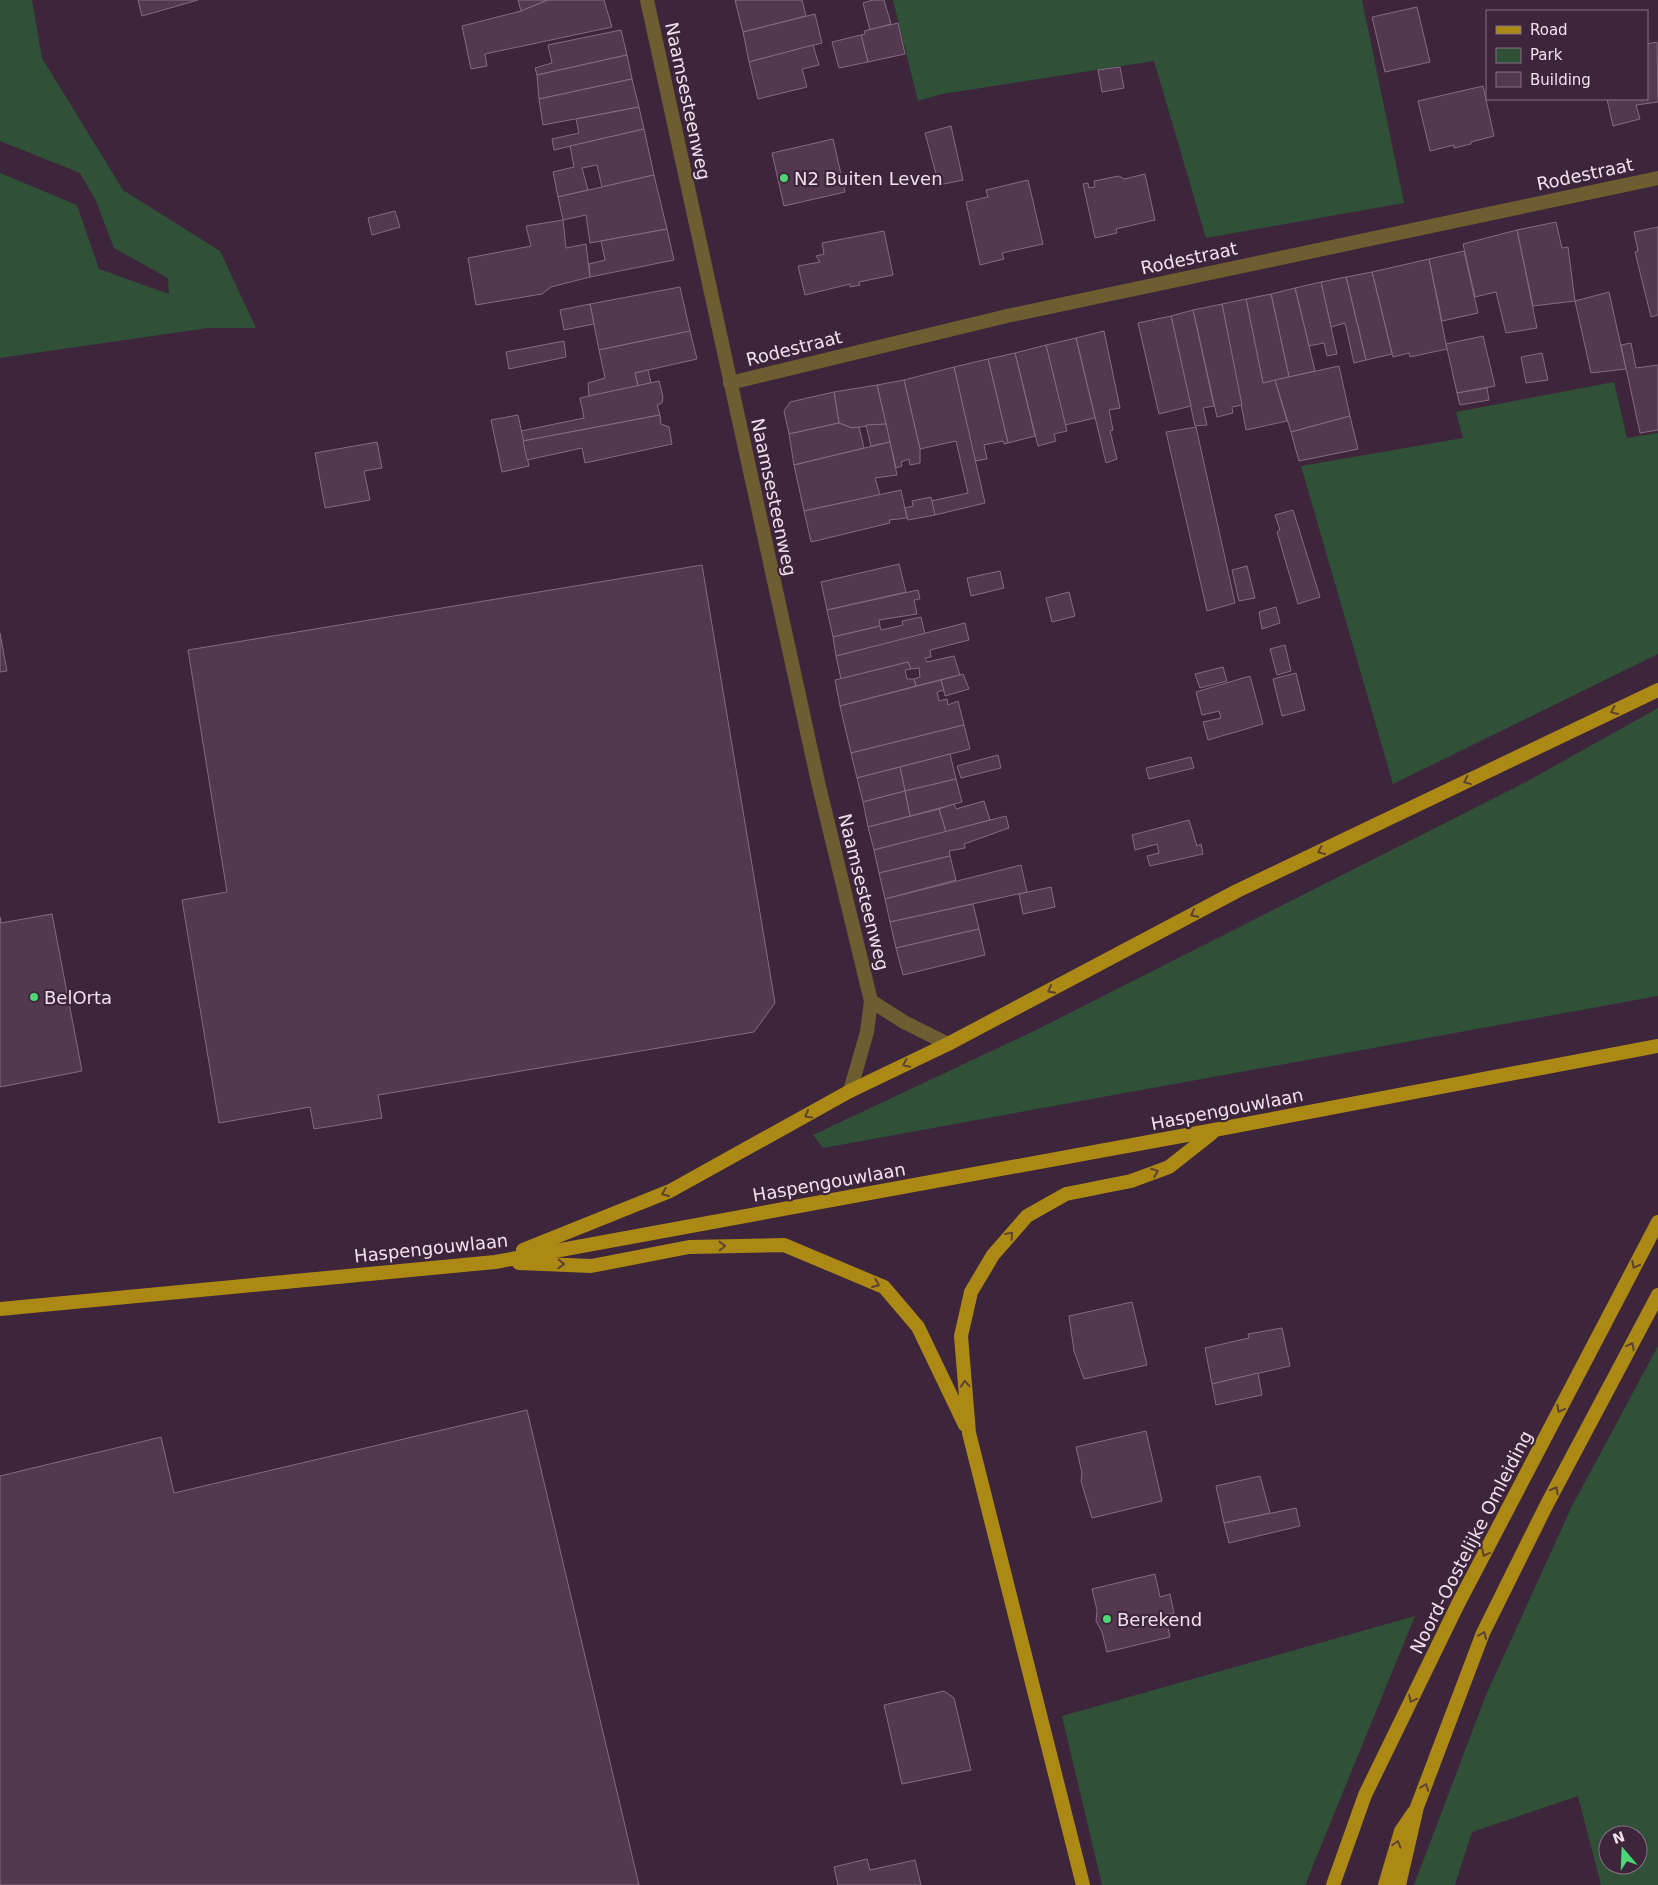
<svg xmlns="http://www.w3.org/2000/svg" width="1658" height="1885" font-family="'DejaVu Sans',sans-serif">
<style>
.green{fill:#305137;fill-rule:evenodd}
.building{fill:#523950;stroke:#866a83}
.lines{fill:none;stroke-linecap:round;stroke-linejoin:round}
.minor{stroke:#6e5d30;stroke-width:14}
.primary{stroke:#ac8915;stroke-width:14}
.oneway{stroke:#5e4330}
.poi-dot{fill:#4dd676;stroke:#3d253b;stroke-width:2}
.labels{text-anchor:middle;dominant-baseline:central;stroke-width:4.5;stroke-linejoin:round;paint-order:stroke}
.street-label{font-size:18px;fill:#f1e1ef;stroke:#3d253b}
.poi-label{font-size:18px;fill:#f1e1ef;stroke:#3d253b;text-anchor:start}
</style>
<rect width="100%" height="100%" fill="#3d253b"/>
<g class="green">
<polygon points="0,0 32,0 42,58 123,190 220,251 256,328 208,328 0,358 0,173 77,205 99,269 169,294 168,278 114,248 96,201 80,173 0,141"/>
<polygon points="893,0 1362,0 1404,203 1206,238 1154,61 942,94 918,101"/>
<polygon points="1614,382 1627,438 1658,433 1658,654 1393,784 1301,466 1463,438 1456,412"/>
<polygon points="1658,708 1658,996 823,1148 813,1135 1036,1030 1526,782"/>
<path d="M 1658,1346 L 1658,1885 L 1601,1885 L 1578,1796 L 1472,1832 L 1455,1885 L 1414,1885 L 1486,1695 L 1571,1508 ZM 1608,1835 L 1638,1835 L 1638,1865 L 1608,1865 Z"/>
<polygon points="1415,1616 1305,1885 1102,1885 1062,1716"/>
</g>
<g class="building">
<polygon points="138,0 198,0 142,16"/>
<polygon points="518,0 548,0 521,11"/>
<polygon points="548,0 604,0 612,27 485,54 487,66 471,69 462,26 521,11"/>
<polygon points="735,0 802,0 806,16 743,32"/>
<polygon points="873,0 884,0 891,24 870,30 863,3"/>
<polygon points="1417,7 1430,62 1385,72 1372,17"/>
<polygon points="815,14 822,43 749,62 743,32"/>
<polygon points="898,23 905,54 868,62 861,35 865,34 864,31"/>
<polygon points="621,30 627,55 537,75 535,68 552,63 548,45"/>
<polygon points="861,35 868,62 839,68 832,42"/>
<polygon points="1657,42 1658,102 1636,105 1640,119 1613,126 1607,99 1647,99 1647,44"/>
<polygon points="813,45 819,65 802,69 807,87 758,99 749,62"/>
<polygon points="627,55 632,79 539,99 537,75"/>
<polygon points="1120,67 1124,88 1102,92 1098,70"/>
<polygon points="632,79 639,107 543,125 539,99"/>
<polygon points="1483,86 1494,136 1471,142 1471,144 1454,148 1454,145 1430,151 1418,101"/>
<polygon points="639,107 644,129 554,150 552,139 579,133 576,119"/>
<polygon points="951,126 963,180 939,185 925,133"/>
<polygon points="644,129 654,175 602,187 597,165 582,168 588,190 558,197 553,172 574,167 570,146"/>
<polygon points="833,139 845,192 784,206 772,153"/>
<polygon points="1145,174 1155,220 1116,229 1117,233 1095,238 1083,184 1088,183 1089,188 1095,187 1094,181 1119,176 1124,179"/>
<polygon points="654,175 667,229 590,243 586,215 563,220 558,197"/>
<polygon points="1028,180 1043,244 1002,253 1004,259 980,265 966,202 988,197 986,190"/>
<polygon points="395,211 400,227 372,235 368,218"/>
<polygon points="563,220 566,248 586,244 590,277 551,287 542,294 476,305 468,258 531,246 526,226"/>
<polygon points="1556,222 1562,248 1568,247 1575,301 1533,306 1517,230"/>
<polygon points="1658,227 1658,315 1651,317 1635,252 1638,251 1634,232"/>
<polygon points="667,229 674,260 590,277 589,264 605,260 601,241"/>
<polygon points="1517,230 1537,328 1506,333 1496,292 1475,297 1463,244"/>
<polygon points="884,231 893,275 859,282 860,285 850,287 850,284 805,295 798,266 820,262 816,256 824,254 822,243"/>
<polygon points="1464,251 1478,313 1442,321 1429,259"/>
<polygon points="1429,259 1447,349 1410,357 1409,353 1393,357 1372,272"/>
<polygon points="1372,272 1392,354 1366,360 1346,277"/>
<polygon points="1346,277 1366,360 1354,363 1345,323 1331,327 1321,282"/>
<polygon points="1321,282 1337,354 1327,356 1324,343 1309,346 1295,288"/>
<polygon points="680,287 690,331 599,350 590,304"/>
<polygon points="1295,288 1315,371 1289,377 1271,294"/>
<polygon points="1609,292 1626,369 1591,373 1575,301"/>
<polygon points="1271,294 1289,377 1263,383 1246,299"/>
<polygon points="1246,299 1263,383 1275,380 1287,421 1246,430 1222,304"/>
<polygon points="590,304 594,324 564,330 560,310"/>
<polygon points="1222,304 1242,405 1232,407 1233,413 1217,417 1193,310"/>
<polygon points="1193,310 1214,406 1203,408 1207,425 1195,426 1171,316"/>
<polygon points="1171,316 1191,406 1159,414 1138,323"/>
<polygon points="690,331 697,359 635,373 638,386 589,396 588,383 605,378 599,350"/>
<polygon points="1104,331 1120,408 1109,410 1113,430 1110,431 1117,459 1106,463 1076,338"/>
<polygon points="1483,336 1495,386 1457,393 1446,344"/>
<polygon points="1076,338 1095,418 1065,425 1046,345"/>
<polygon points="564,341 566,357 509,369 506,352"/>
<polygon points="1631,343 1636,368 1658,365 1658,430 1640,433 1621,345"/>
<polygon points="1046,345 1067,431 1054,434 1056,441 1038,446 1015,353"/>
<polygon points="1015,353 1035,436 1008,443 988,359"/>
<polygon points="1542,353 1548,380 1526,383 1521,357"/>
<polygon points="988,359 1008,443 1004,444 1003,441 984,445 987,459 975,461 954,367"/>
<polygon points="1339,366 1350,416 1291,432 1275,380"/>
<polygon points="954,367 985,503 935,515 931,501 968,493 956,441 920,449 904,380"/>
<polygon points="648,370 651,383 638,386 635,373"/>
<polygon points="904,380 920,449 920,463 910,465 909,459 901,462 902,466 896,468 877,385"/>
<polygon points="659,381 663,397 662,403 657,405 660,415 523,441 521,431 584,418 580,398"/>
<polygon points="877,385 886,424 852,428 839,423 834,392"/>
<polygon points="1487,388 1489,400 1460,405 1457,393"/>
<polygon points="834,392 839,423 789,434 784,411 790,402"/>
<polygon points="518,415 529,466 502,472 491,420"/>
<polygon points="660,415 661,424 669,427 672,444 585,463 582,448 527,460 523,441"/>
<polygon points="1350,416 1358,449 1299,461 1291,432"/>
<polygon points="839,423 852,428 859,427 864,448 794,465 789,434"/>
<polygon points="886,424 890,442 871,446 866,425"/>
<polygon points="1196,427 1235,603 1207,611 1166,432"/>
<polygon points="377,442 382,468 364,471 370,500 325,508 315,453"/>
<polygon points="890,442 897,475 875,478 880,495 804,511 794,465"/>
<polygon points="901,490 907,518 889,520 890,523 811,542 804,511"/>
<polygon points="931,497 935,515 908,520 905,508 913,506 912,501"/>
<polygon points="1293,510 1320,597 1298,604 1277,532 1280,530 1275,515"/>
<polygon points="899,564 906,592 827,610 821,582"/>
<polygon points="702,565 775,1003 754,1032 378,1095 382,1118 314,1129 310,1107 219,1123 182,900 227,892 188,650"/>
<polygon points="1247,566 1255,598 1239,601 1232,570"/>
<polygon points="1000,571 1004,588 971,596 967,578"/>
<polygon points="918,590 920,599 914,600 917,614 879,620 880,626 833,637 827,610"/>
<polygon points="1069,592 1075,616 1052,622 1046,598"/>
<polygon points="1276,607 1280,623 1262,629 1259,612"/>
<polygon points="921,617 925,634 836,656 833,637 880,626 881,630 903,625 902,621"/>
<polygon points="965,623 969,640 930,650 931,657 925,658 927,662 954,656 960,675 916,686 914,679 920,677 919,668 911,669 908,662 841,679 836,656"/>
<polygon points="0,633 7,671 0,672"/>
<polygon points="1285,645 1291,671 1277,675 1270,649"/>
<polygon points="908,662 911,669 905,670 907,679 914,679 916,686 840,706 835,680"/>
<polygon points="1223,667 1227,681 1200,688 1195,674"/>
<polygon points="1296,673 1305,710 1282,716 1273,679"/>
<polygon points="963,674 969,689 945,696 941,680"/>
<polygon points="1250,676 1263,724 1208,740 1203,722 1221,718 1219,711 1202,715 1196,692"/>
<polygon points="941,680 944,690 937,692 939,701 947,699 948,705 958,701 964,725 851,753 840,706"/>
<polygon points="964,725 970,749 857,778 851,753"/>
<polygon points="950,754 956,779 905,791 900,767"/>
<polygon points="998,755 1001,768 961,778 957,766"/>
<polygon points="1191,757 1194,768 1149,779 1146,768"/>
<polygon points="900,767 905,791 863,802 857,778"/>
<polygon points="956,779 962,802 910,816 905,791"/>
<polygon points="905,791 910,816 868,827 863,802"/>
<polygon points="984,801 990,820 946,832 939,809 954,804 956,809"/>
<polygon points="939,809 946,832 874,850 868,827"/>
<polygon points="1006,816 1009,828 964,844 965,848 949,851 950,856 879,873 874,850"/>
<polygon points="1189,820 1197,846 1201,844 1203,854 1150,866 1147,856 1159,853 1157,844 1135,850 1132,835"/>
<polygon points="950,856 956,880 885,899 879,873"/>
<polygon points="1021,865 1027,892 890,922 885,899"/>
<polygon points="1051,887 1055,907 1023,914 1019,894"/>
<polygon points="973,904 979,929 896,948 890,922"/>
<polygon points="52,914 82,1071 0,1087 0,917 1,923"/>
<polygon points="979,929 985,955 903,975 896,948"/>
<polygon points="1132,1302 1147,1365 1084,1379 1074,1351 1069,1316"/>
<polygon points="1282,1328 1290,1366 1212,1384 1205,1348 1249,1338 1248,1334"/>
<polygon points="1258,1373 1262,1395 1216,1405 1212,1384"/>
<polygon points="527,1410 639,1885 0,1885 0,1476 161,1437 174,1493"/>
<polygon points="1146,1431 1162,1501 1092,1518 1081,1481 1082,1473 1076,1447"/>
<polygon points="1260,1476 1270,1513 1224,1523 1216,1486"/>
<polygon points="1296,1508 1300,1526 1229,1543 1224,1523"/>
<polygon points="1155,1574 1160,1597 1170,1594 1174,1613 1165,1615 1170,1637 1107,1652 1102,1632 1096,1621 1097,1610 1092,1589"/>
<polygon points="944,1691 954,1698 971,1770 902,1784 884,1705"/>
<polygon points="867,1859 870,1870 915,1860 921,1885 838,1885 834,1867"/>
</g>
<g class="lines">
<g class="minor">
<polyline points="647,0 818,782 871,1001 867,1032 850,1091"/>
<polyline points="730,383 1007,316 1658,178"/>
<polyline points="871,1001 904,1022 948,1044"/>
</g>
<g class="primary">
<polyline points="523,1250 670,1191 850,1091 948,1044 1237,891 1658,690"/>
<polyline points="519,1263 591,1266 689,1247 784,1245 884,1287 918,1327 965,1425"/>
<polyline points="0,1309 495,1262 1214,1130 1658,1046"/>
<polyline points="1083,1885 969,1433 961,1336 971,1292 993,1255 1027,1216 1066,1194 1131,1181 1169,1167 1212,1133"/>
<polyline points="1333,1885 1365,1795 1458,1604 1658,1222"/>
<polyline points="1385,1885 1401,1831 1414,1812"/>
<polyline points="1399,1885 1417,1807 1483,1633 1546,1506 1658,1295"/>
</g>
</g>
<defs><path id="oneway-chevron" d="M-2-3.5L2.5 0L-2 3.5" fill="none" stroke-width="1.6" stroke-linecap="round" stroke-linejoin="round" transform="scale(1.25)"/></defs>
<g class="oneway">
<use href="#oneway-chevron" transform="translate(1614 711) rotate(155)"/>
<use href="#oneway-chevron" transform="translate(1467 781) rotate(155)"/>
<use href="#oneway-chevron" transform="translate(1321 851) rotate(155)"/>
<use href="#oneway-chevron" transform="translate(1194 914) rotate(152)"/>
<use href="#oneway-chevron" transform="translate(1051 990) rotate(152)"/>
<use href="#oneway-chevron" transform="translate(906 1064) rotate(154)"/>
<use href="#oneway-chevron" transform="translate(808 1115) rotate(151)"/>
<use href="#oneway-chevron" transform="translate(1155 1172) rotate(-21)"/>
<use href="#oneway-chevron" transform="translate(665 1193) rotate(157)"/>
<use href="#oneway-chevron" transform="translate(1010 1235) rotate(-49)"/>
<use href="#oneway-chevron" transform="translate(722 1246) rotate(-1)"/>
<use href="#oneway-chevron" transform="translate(561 1264) rotate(2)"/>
<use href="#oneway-chevron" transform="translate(1635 1265) rotate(118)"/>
<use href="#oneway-chevron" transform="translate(876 1284) rotate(23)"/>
<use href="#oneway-chevron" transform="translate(1631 1346) rotate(-62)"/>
<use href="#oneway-chevron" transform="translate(965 1384) rotate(-94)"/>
<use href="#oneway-chevron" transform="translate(1560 1409) rotate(118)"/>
<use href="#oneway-chevron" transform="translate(1555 1490) rotate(-62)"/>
<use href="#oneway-chevron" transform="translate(1485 1553) rotate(118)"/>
<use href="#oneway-chevron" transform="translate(1483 1635) rotate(-67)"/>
<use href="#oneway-chevron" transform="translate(1412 1699) rotate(116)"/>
<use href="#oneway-chevron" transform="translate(1425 1787) rotate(-69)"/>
<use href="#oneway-chevron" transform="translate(1397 1844) rotate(-74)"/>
</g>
<g class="poi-dot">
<circle cx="784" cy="178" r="5"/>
<circle cx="34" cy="997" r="5"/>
<circle cx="1107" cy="1619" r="5"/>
</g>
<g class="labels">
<g class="street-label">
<text transform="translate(688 101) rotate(78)">Naamsesteenweg</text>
<text transform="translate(1585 174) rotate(-12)">Rodestraat</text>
<text transform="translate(1189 258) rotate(-12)">Rodestraat</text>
<text transform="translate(794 348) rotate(-14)">Rodestraat</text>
<text transform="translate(774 497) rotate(78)">Naamsesteenweg</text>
<text transform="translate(864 892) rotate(76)">Naamsesteenweg</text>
<text transform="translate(1227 1109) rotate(-11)">Haspengouwlaan</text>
<text transform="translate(829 1182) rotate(-10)">Haspengouwlaan</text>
<text transform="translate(431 1248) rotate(-6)">Haspengouwlaan</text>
<text transform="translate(1471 1542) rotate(-63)">Noord-Oostelijke Omleiding</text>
</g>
<g class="poi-label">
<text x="794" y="178">N2 Buiten Leven</text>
<text x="44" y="997">BelOrta</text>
<text x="1117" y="1619">Berekend</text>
</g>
</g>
<rect x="1486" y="10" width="162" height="90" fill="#3d253b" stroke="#857083"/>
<rect x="1496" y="26" width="25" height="8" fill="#ac8915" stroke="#857083"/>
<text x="1530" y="35" font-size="15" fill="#f1e1ef">Road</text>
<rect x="1496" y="48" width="25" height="15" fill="#305137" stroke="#857083"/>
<text x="1530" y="60" font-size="15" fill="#f1e1ef">Park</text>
<rect x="1496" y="72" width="25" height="15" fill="#523950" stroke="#857083"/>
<text x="1530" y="85" font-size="15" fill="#f1e1ef">Building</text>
<g transform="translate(1623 1850) rotate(341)"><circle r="24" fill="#3d253b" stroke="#857083"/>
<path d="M0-4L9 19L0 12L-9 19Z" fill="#4dd676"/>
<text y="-8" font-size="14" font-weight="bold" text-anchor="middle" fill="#f1e1ef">N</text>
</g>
</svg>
